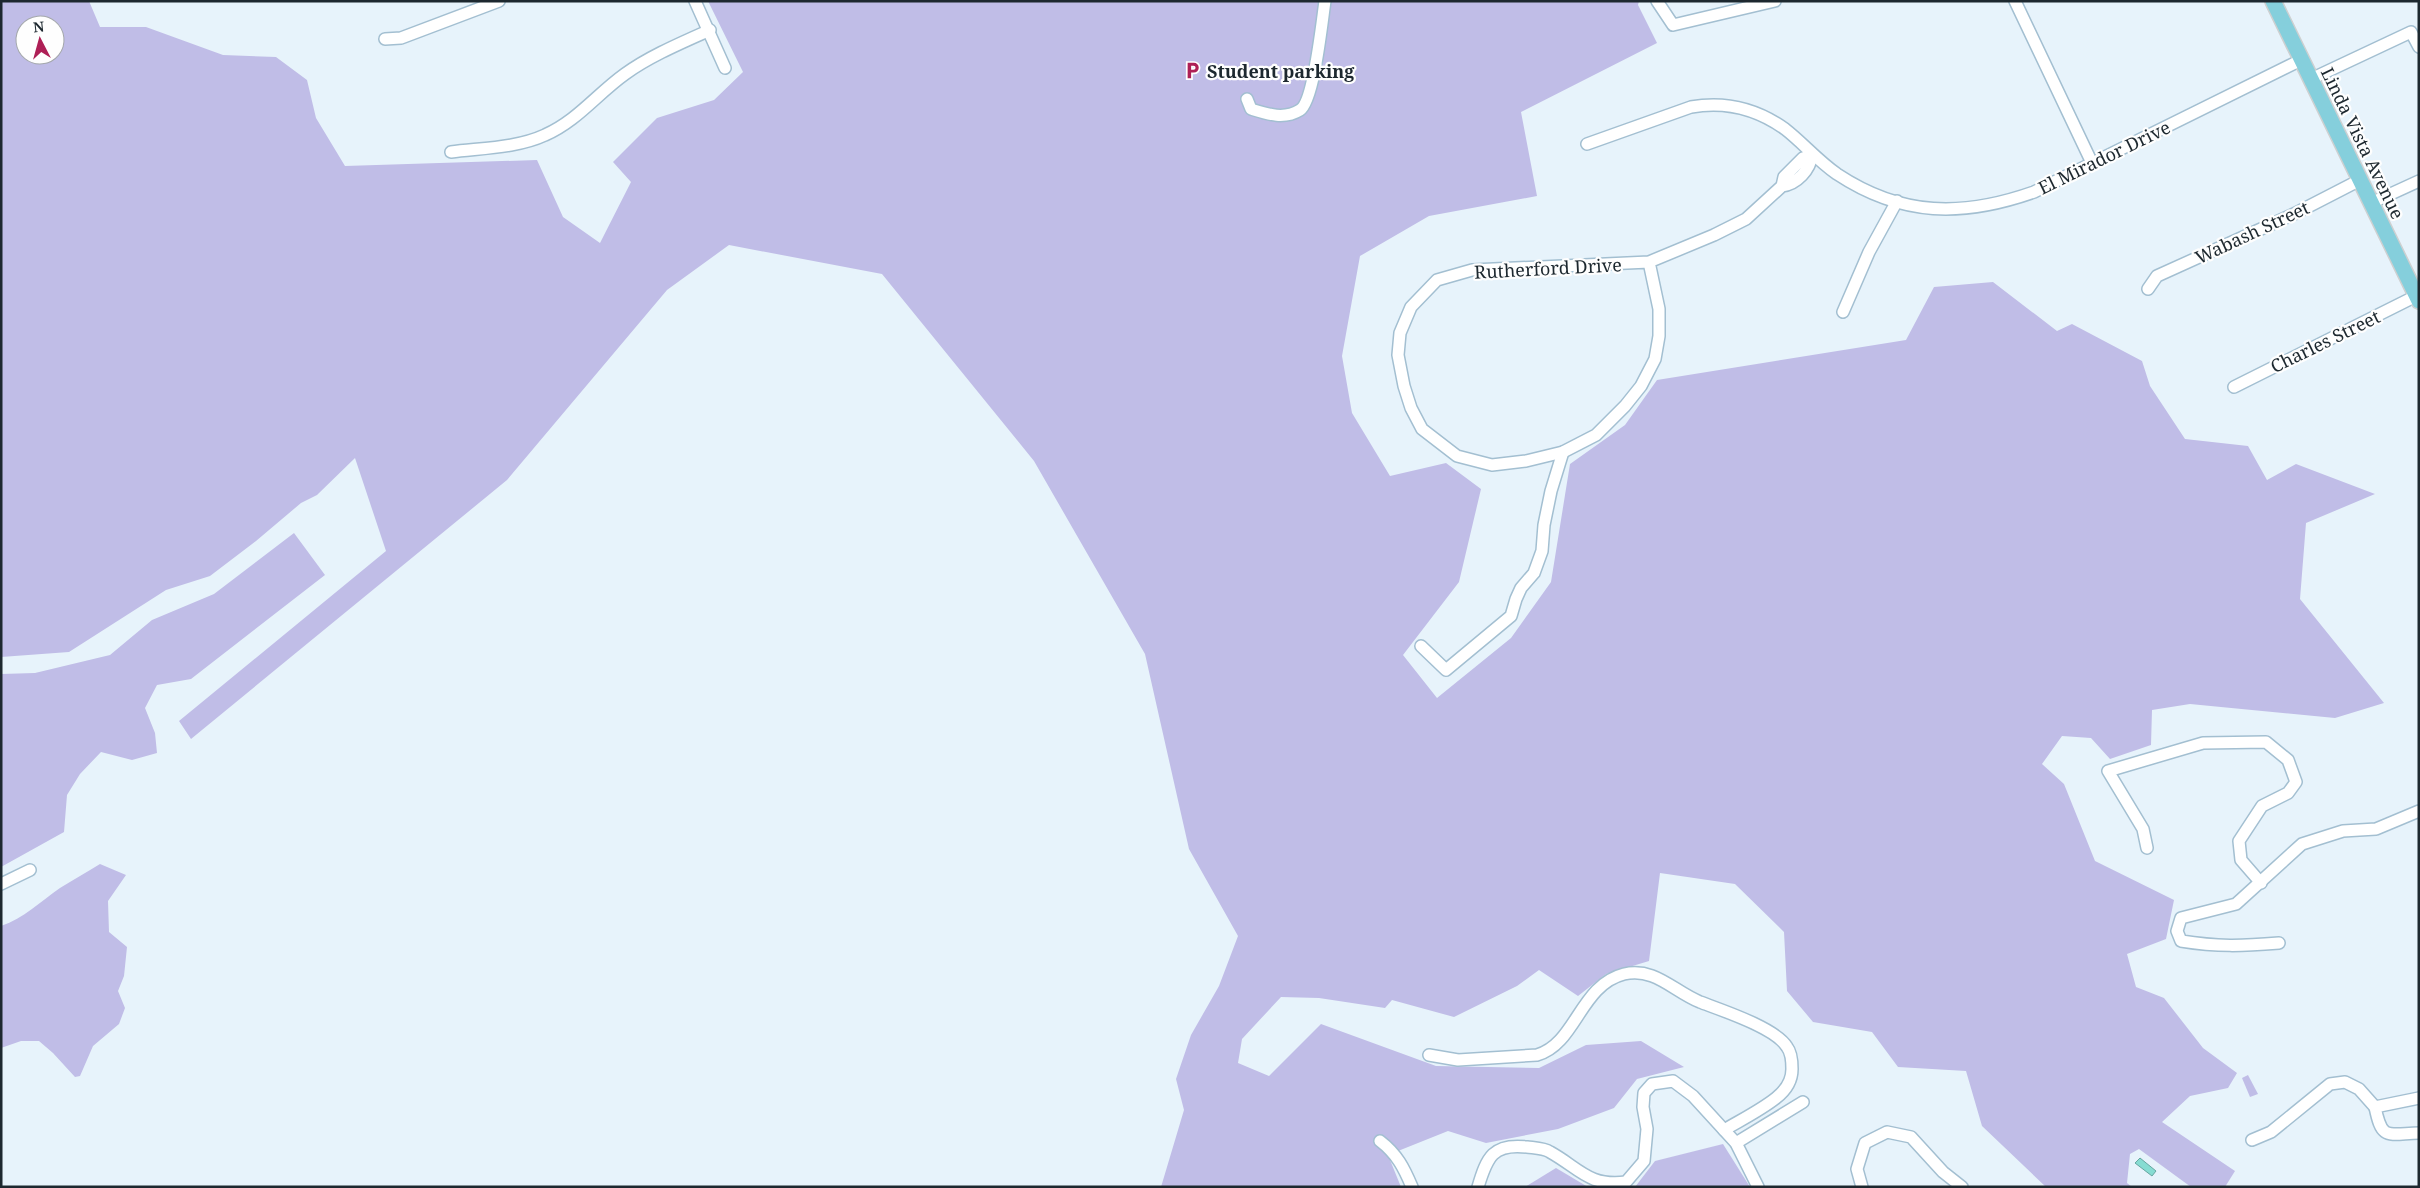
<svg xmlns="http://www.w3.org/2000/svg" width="2420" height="1188" font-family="'Noto Serif',serif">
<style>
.green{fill:#c0bde7;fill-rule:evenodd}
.water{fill:#86dcd2;stroke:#66a6a1}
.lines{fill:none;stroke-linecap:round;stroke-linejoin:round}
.minor-casing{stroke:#a3bfd1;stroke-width:14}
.major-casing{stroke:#cdd0d1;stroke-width:18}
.minor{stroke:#fff;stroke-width:11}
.major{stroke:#85cfdc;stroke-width:15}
.labels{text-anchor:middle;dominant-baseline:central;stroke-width:4.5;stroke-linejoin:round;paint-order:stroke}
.poi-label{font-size:18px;font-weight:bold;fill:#1d282f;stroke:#fefefe;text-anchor:start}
.street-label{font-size:18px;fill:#1d282f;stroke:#fefefe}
</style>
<rect width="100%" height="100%" fill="#e7f3fb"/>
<g class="green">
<path d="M 1,1 L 89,1 L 100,27 L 146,27 L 223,55 L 276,57 L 307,80 L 316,118 L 345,166 L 537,160 L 563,217 L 600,243 L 631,182 L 613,162 L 657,118 L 714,100 L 743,72 L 708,1 L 1639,1 L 1638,5 L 1657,43 L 1521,112 L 1537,196 L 1429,216 L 1360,256 L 1342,356 L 1352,413 L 1390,476 L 1446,463 L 1481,489 L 1459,582 L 1403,655 L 1437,698 L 1511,638 L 1551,582 L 1570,464 L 1625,425 L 1657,380 L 1906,340 L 1934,287 L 1993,282 L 2057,331 L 2072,324 L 2142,361 L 2150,386 L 2185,439 L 2248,446 L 2267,480 L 2296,464 L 2375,494 L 2306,523 L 2300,599 L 2384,703 L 2335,718 L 2190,704 L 2152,710 L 2151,745 L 2110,759 L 2091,738 L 2062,736 L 2042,764 L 2064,784 L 2095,861 L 2174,900 L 2166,939 L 2127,954 L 2136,987 L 2164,998 L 2203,1048 L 2237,1073 L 2228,1088 L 2190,1096 L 2162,1122 L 2235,1171 L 2225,1187 L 2191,1187 L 2139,1149 L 2130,1154 L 2127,1183 L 2132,1187 L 2046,1187 L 1982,1126 L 1966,1071 L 1898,1067 L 1872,1032 L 1813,1022 L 1787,991 L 1784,932 L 1735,884 L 1660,873 L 1649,961 L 1606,974 L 1578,996 L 1539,970 L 1517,986 L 1454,1017 L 1392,1000 L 1385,1008 L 1319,998 L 1281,997 L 1242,1039 L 1238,1063 L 1269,1076 L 1321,1024 L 1436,1066 L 1539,1068 L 1586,1045 L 1641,1041 L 1684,1067 L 1637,1079 L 1614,1108 L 1558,1129 L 1486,1143 L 1448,1131 L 1388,1155 L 1401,1187 L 1161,1187 L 1184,1110 L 1176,1079 L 1191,1035 L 1219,986 L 1238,936 L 1189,849 L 1145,654 L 1034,461 L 882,274 L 729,245 L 667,290 L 507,480 L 191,739 L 179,721 L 386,551 L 355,458 L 317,495 L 301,503 L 256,541 L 210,576 L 166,590 L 69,652 L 1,657 ZM 25,25 L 55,25 L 55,55 L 25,55 Z"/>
<polygon points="294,533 325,575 191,679 157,685 145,708 155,733 157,753 132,760 101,752 80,774 67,795 64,832 1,867 1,674 35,673 110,655 152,620 214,594"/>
<path d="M 100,864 L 126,875 L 108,901 L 109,932 L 127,947 L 124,976 L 118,991 L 125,1008 L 119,1024 L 93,1046 L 80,1076 L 75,1077 L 53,1053 L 39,1041 L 21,1041 L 1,1048 L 1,926 C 24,918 40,902 60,888 C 73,880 87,872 100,864 Z"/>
<polygon points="2248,1075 2258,1094 2250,1097 2242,1078"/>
<polygon points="1723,1144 1750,1187 1635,1187 1655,1161"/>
<polygon points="1556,1168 1588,1187 1525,1187"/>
</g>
<polygon class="water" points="2140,1158 2156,1171 2152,1176 2135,1163"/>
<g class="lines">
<defs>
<g id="minor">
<polyline points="695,1 725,68"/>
<polyline points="1657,1 1673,25 1775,1"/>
<polyline points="2015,1 2092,163"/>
<polyline points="385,39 401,38 499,1"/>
<polyline points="2311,79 2411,32 2419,47"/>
<path d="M 1247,99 L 1251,109 C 1267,114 1284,120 1300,110 C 1314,101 1322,21 1325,1"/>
<path d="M 1587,144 L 1691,107 C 1725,101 1757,109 1785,129 C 1803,143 1817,160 1837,174 C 1902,217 1963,217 2034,192 L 2301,60"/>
<path d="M 451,152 C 482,148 517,148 545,135 C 577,121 597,94 625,74 C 650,56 681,43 710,30"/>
<polyline points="2371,203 2419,181"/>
<path d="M 1649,262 L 1659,309 L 1659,336 L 1655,359 L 1641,386 L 1625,406 L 1596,435 L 1563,452 L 1526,461 L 1492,465 L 1457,456 L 1422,429 L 1411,408 L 1404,386 L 1398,355 L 1400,333 L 1411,307 L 1437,280 L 1472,270 L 1649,262 L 1714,235 L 1746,219 L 1782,186 L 1784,177 L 1803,158 L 1812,155 C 1810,170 1797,184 1782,186"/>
<polyline points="2148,289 2157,276 2294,214 2360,180"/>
<polyline points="1843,312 1869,252 1897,201"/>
<polyline points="2234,387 2416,296"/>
<polyline points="1421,646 1446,670 1511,616 1516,599 1521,588 1534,573 1542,551 1544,525 1551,491 1563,452"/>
<polyline points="2147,848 2143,829 2108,771 2203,743 2266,742 2288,760 2296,782 2288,793 2262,806 2239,841 2241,860 2261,883"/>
<polyline points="1,884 30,870"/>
<path d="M 2279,943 C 2242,946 2218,947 2181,941 L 2177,931 L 2181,918 L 2236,904 L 2302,844 L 2343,831 L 2376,829 L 2419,811"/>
<path d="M 1429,1055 L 1458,1060 L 1537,1055 C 1576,1044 1580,985 1624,974 C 1655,967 1673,991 1700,1002 C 1721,1010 1776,1028 1787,1047 C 1791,1052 1792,1063 1792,1069 C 1792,1081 1785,1091 1776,1098 C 1761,1110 1741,1120 1724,1130"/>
<path d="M 2419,1098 L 2375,1107 C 2382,1141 2387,1134 2419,1133"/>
<polyline points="2252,1140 2271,1132 2330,1084 2345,1082 2359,1089 2375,1107"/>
<path d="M 1380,1141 C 1397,1154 1404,1168 1412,1187"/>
<polyline points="1736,1143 1803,1102"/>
<path d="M 1478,1187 C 1487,1157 1493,1143 1527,1147 C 1534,1148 1544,1148 1550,1152 C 1579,1168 1589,1187 1626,1182 L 1644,1161 L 1647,1129 L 1643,1107 L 1644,1093 L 1652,1084 L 1673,1081 L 1693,1096 L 1736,1143 L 1758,1187"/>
<polyline points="1862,1187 1857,1169 1865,1143 1887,1132 1911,1137 1943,1172 1962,1187"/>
</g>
<polyline id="major" points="2273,1 2419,301"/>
</defs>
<use href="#minor" class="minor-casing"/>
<use href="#major" class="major-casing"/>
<use href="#minor" class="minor"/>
<use href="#major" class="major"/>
</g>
<defs>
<symbol id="parking-bare" viewBox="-9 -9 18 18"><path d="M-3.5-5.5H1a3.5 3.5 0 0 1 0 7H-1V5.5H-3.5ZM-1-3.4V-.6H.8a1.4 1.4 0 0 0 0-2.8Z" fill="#ae1f56" stroke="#fefefe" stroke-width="2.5" paint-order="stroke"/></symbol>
</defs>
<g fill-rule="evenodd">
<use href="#parking-bare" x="1180" y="58" width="25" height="25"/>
</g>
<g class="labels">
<g class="poi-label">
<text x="1207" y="71">Student parking</text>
</g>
<g class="street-label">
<text transform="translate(2363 143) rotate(64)">Linda Vista Avenue</text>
<text transform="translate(2104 157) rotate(-26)">El Mirador Drive</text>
<text transform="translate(2252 232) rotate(-25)">Wabash Street</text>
<text transform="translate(1548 268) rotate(-3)">Rutherford Drive</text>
<text transform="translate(2325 341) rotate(-26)">Charles Street</text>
</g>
</g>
<rect width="2420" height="1188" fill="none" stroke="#1d282f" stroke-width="5"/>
<g transform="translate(40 40) rotate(354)"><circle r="24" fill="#fefefe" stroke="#a4a8ab"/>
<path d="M0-4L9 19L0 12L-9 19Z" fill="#ae1f56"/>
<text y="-8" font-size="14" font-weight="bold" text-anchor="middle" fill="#1d282f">N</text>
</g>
</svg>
